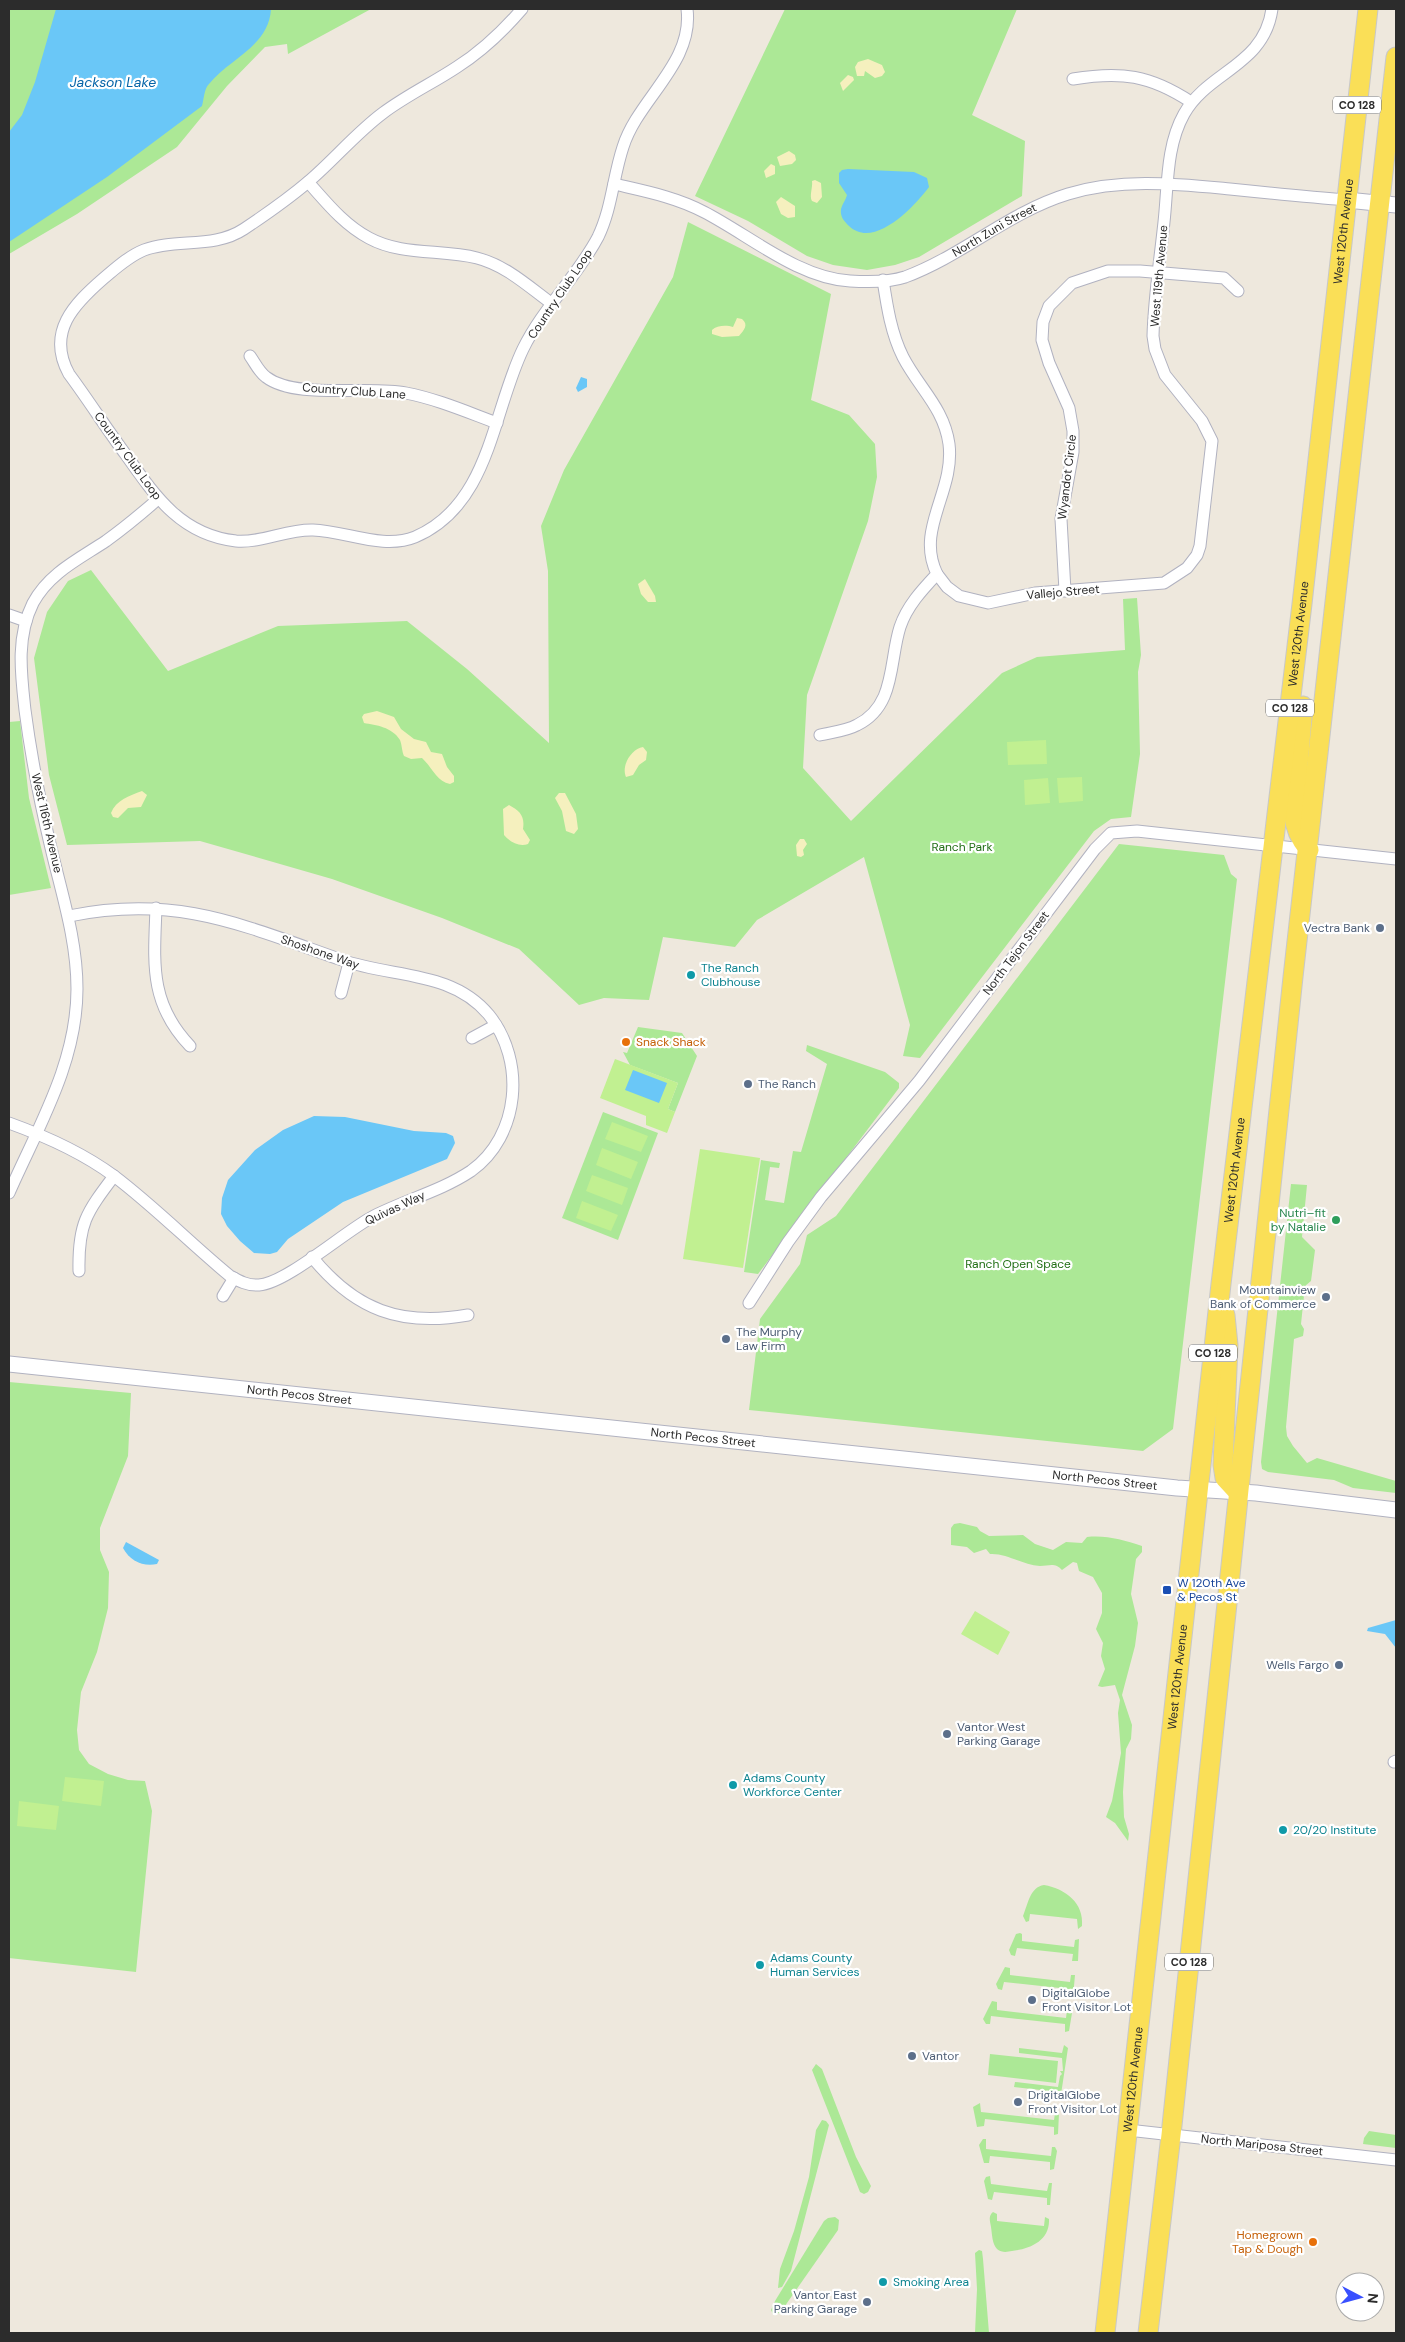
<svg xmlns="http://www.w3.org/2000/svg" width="1405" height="2342" font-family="'DM Sans',sans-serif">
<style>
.green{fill:#ace896}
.sand{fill:#f5f0be}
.pitch{fill:#c1f091}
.water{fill:#6ac7f7}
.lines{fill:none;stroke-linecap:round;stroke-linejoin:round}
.minor-casing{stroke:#b1b2c0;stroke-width:13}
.tertiary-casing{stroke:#b1b2c0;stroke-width:17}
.primary-casing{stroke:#c8c8c8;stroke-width:21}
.minor{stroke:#fff;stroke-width:11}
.tertiary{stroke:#fff;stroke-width:15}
.primary{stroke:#fadf57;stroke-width:19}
.service-dot{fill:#5c6f8a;stroke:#fff;stroke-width:2}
.culture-dot{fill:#0f9aa8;stroke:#fff;stroke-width:2}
.food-dot{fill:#e8710a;stroke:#fff;stroke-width:2}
.leisure-dot{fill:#2e9e5b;stroke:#fff;stroke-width:2}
.transit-dot{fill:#1a4fb4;stroke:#fff;stroke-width:2}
.labels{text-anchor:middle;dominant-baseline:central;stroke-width:4.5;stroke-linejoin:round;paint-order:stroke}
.shield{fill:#fff;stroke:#6b6b6b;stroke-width:1}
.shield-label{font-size:11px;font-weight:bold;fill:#2c2c2c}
.street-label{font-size:12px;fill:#2c2c2c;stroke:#fff}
.park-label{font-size:12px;fill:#226f16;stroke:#fff}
.service-label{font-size:12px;fill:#4e5e75;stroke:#fff;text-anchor:start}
.culture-label{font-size:12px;fill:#0d838f;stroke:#fff;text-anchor:start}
.food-label{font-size:12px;fill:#c56008;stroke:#fff;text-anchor:start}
.leisure-label{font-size:12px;fill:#27864d;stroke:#fff;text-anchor:end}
.transit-label{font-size:12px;fill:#164399;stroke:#fff;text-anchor:start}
.water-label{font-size:14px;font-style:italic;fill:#0564a7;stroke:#fff}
</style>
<rect width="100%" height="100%" fill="#eee8dd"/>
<g class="green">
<polygon points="9,9 371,9 288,54 287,44 265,47 227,86 177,147 77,214 9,254"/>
<polygon points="785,9 1017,9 972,115 1025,141 1022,196 919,257 895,265 867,270 833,265 807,256 748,221 695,196"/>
<polygon points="688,222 831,294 811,400 849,415 875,444 877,477 868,521 807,695 803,768 851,821 1002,673 1037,657 1125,650 1123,599 1137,598 1141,655 1138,672 1140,754 1131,817 1111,819 1094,831 920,1058 903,1056 910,1025 864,857 757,920 735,947 663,937 649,1000 604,998 579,1005 519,949 442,918 332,879 200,841 67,845 49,775 34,658 47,612 68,581 91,570 168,671 278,626 407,621 467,669 549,743 548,571 541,526 564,470 673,277"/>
<polygon points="20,721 29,798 51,888 9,895 9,722"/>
<polygon points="1119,844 1224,855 1231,874 1237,879 1173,1429 1143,1451 749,1410 760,1319 800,1264 807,1235 836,1216"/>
<polygon points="638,1027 682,1033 697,1056 675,1112 668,1109 678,1083 630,1065 623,1052 627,1053"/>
<polygon points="807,1045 885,1072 899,1083 899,1088 758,1274 744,1272 761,1160 780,1163 779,1168 770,1167 765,1200 784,1203 793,1151 801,1152 827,1064 806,1051"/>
<polygon points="603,1112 658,1133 618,1240 562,1218"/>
<polygon points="1291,1184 1307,1185 1302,1237 1315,1250 1311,1281 1305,1286 1301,1324 1304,1329 1303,1336 1294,1339 1286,1427 1287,1436 1293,1446 1307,1463 1317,1458 1396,1481 1396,1493 1353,1488 1334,1480 1268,1472 1262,1469 1261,1462"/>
<polygon points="9,1382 131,1393 128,1456 100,1528 100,1550 109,1572 108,1608 97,1652 81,1692 77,1730 79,1750 89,1764 108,1774 128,1780 145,1781 152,1811 136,1972 9,1958"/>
<path d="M 960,1523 L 977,1527 L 980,1531 L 989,1536 L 1023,1535 L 1035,1544 L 1053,1550 L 1066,1542 L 1082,1543 L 1087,1537 C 1107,1535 1123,1540 1142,1546 L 1142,1552 L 1136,1559 L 1131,1594 L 1138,1623 L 1135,1646 L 1122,1695 L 1132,1725 L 1131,1739 L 1126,1749 L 1123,1792 L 1124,1817 L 1129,1834 L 1128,1841 L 1115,1823 L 1106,1817 L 1112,1801 L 1121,1753 L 1118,1713 L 1120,1700 L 1115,1685 L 1102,1687 L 1098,1686 L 1105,1669 L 1101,1656 L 1103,1643 L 1096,1629 L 1102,1613 L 1102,1593 L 1093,1577 L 1079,1571 L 1077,1563 L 1073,1562 L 1062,1570 C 1055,1562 1049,1566 1040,1566 C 1022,1565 1007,1553 990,1554 L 986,1549 L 974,1553 L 967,1547 L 951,1545 L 951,1528 L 954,1524 Z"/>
<path d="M 1044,1885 C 1066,1889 1084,1903 1082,1926 L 1078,1929 L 1077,1919 L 1030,1914 L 1029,1921 L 1026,1922 L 1023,1916 C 1028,1904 1030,1887 1044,1885 Z"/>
<polygon points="1020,1933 1022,1934 1022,1941 1074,1947 1075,1940 1079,1939 1078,1961 1072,1961 1073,1954 1017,1948 1015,1956 1011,1955 1009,1950 1016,1934"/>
<polygon points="1005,1967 1010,1968 1010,1975 1070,1982 1071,1975 1075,1975 1073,1997 1069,1997 1069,1989 1004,1982 1002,1990 998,1989 996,1984"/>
<polygon points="992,2001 997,2002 997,2010 1066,2018 1067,2010 1070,2009 1072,2013 1069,2031 1065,2032 1065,2024 991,2016 990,2024 986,2024 983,2019"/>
<polygon points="1064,2045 1068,2048 1060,2101 1058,2100 1058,2092 1014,2087 1015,2082 1058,2087 1060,2076 1062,2074 1060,2071 1063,2071 1062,2058 1019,2053 1019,2048 1062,2053"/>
<polygon points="990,2054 1058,2061 1056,2083 988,2075"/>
<polygon points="816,2064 822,2069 856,2157 871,2186 868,2192 864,2194 860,2192 812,2070"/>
<polygon points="980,2103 981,2112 1054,2120 1055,2113 1059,2113 1058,2134 1054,2135 1054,2127 985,2119 984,2126 977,2127 973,2107"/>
<polygon points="822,2120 826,2121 829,2125 791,2271 782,2287 778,2288 780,2269 794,2231 809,2177 816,2130"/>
<polygon points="1369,2131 1396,2135 1396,2148 1363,2144 1364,2138"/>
<polygon points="983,2139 986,2139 986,2149 1051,2156 1052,2147 1055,2147 1057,2151 1054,2169 1050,2170 1050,2162 990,2156 989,2163 984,2163 979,2145"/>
<polygon points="990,2176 991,2184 1047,2191 1049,2183 1052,2183 1050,2205 1047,2205 1047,2198 994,2192 992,2200 988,2199 984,2181 986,2177"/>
<path d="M 993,2212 L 997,2214 L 997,2221 L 1044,2226 L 1045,2217 L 1049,2219 C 1050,2241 1030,2249 1012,2251 C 1007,2252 1002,2253 997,2249 C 992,2244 992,2233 991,2227 C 990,2221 988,2216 993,2212 Z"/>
<polygon points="835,2217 839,2220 838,2230 780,2313 773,2314 771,2310 775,2301 824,2221 828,2218"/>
<polygon points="979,2250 982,2251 983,2259 989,2333 975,2333 977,2289 975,2253"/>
</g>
<g class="sand">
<polygon points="868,59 882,65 885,72 882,76 875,78 865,71 864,76 857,76 855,67 858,62"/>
<polygon points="848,75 853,77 854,80 843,91 840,83"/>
<polygon points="789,151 795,155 796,160 792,164 780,166 777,157"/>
<polygon points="771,164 775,166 775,174 766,178 764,171"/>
<path d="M 815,180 L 821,183 L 822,197 L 817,203 L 812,201 C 809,196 813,187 812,181 Z"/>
<polygon points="781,197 795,206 795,217 788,218 781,214 776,202"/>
<path d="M 737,318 L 742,319 C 749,325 744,330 739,336 L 722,337 L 712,334 L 712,330 C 717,325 727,325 733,327 Z"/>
<polygon points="645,579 655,596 656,602 648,602 641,594 638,584"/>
<path d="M 377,711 L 394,717 L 401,729 L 414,739 L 426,742 L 431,752 L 442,754 L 447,767 L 454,776 L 454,782 L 450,784 C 436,781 432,767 422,758 L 411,759 L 404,756 C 402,752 402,745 400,740 C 392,727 376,725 364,723 L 362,717 L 364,714 Z"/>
<path d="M 643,747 L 647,752 L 646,760 L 639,765 L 633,775 L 626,777 C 621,766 631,749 643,747 Z"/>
<path d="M 142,791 L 147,795 L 141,807 L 128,808 L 118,818 L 113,817 L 111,813 C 116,800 129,796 142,791 Z"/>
<polygon points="559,793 565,793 576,814 578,829 574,834 566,831 562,811 555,798"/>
<path d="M 509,805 C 520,811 525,816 523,829 L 530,840 L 528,844 C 519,847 510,842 504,835 L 503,809 Z"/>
<polygon points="800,839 804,839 807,844 803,850 804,855 801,857 797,856 796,845"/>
</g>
<g class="pitch">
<polygon points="1046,740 1047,764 1008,765 1007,742"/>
<polygon points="1082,777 1083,801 1059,803 1057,778"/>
<polygon points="1048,778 1050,803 1025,805 1024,780"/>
<polygon points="615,1059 678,1083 668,1109 675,1112 667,1133 646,1125 646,1116 600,1098"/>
<polygon points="612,1122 648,1136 641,1152 605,1139"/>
<polygon points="602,1148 638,1162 631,1179 596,1165"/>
<polygon points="700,1149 760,1158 743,1268 683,1259"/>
<polygon points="592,1175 628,1188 622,1205 586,1191"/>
<polygon points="582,1201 618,1215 611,1231 576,1218"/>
<polygon points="975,1611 1010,1632 998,1655 961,1634"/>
<polygon points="65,1777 104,1781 101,1806 62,1801"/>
<polygon points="19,1801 59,1806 56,1830 17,1826"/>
</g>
<g class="water">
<path d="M 56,9 L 271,9 C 269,46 230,58 209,84 C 204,89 204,99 202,106 L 107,177 L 9,242 L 9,132 L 22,115 L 35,82 Z"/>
<path d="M 848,169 L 914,172 L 927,178 L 929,187 C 915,206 874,250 849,226 C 844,221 840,217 841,209 C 842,204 846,200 847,195 L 839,183 L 839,173 L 842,170 Z"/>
<polygon points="581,377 587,379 587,387 578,392 576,388"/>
<polygon points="633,1070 667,1083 659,1103 625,1090"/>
<polygon points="314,1116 345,1117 414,1131 446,1133 453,1136 455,1143 447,1159 343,1202 288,1239 277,1252 270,1254 254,1253 240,1241 227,1226 221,1214 222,1198 228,1180 255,1150 283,1130"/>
<path d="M 126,1542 L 159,1560 L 157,1564 C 143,1567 130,1561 123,1548 Z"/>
<polygon points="1396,1620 1396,1648 1385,1634 1367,1631 1368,1628"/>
</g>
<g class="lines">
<defs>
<g id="minor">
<path d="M 522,9 C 503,31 482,51 457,67 C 433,83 407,95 383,113 C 356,133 334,160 308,182 C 288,199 265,215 244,229 C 214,249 176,238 144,250 C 129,256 116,268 104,278 C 74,304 46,332 69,374 C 89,401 106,428 126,455 C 155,496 181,535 236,541 C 263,543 287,529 313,530 C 346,531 383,550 415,537 C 490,505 492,413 523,349 C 543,308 577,277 598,237 C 612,208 613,177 623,147 C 638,99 694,63 687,9"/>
<path d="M 1073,79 C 1121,71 1150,75 1191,102"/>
<path d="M 308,182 C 326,202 344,225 369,238 C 402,256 441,249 477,258 C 505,265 528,286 551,303"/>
<path id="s1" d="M 614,184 C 644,191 676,197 704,212 C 749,235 798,278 850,281 C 866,282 890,282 905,277 C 962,256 1009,212 1068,194 C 1122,178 1176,184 1230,189 C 1269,193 1308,197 1347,200"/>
<path d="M 250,356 C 255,363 259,372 266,377 C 296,400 368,385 406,393 C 437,399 467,412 497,423"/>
<path d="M 937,574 L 947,587 L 959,596 L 988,603 L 1035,593 L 1164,583 L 1187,568 L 1197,555 L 1200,546 L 1212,441 L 1202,421 L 1165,375 L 1155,349 L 1153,336 C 1154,298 1160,260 1164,222 C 1168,186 1166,146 1184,114 C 1208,71 1264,66 1272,9"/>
<polyline points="1065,591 1061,519 1073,452 1073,431 1069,408 1049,363 1042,340 1043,322 1049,306 1072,283 1108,271 1140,271 1224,278 1238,291"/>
<polyline points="9,615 26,621"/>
<path d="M 820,735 C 833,732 846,731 857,725 C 896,706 889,661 900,627 C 907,606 922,590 937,574 C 915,529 955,492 949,444 C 944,408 919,388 903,357 C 891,333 887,306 883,280"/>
<path d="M 156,908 C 154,963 149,1003 190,1046"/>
<polyline points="341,993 349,963"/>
<polyline points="472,1038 496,1025"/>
<path d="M 9,1123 C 45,1136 83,1153 114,1176 C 155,1207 191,1244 230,1276 C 239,1281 248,1286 259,1285 C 287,1283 345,1231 374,1216 C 405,1200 441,1191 471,1171 C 520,1136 526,1061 489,1015 C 452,970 392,978 342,960 C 242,925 177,894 69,916"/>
<path d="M 9,1193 C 38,1127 77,1063 77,989 C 77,940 62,895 51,848 C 40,802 31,756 25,710 C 21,674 16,637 33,603 C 49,573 79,559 106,541 C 124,528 141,514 158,499"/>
<path d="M 312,1257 C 355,1310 401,1327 468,1315"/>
<path d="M 79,1271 C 78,1224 86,1213 114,1176"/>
<polyline points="223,1296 234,1278"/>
<polyline points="749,1303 788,1242 821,1197 919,1081 1095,849 1111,833 1137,831 1396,859"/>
<polyline points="1394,1762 1396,1761"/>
<polyline points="1128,2130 1396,2160"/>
</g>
<g id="tertiary">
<polyline points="1347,200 1396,205"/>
<path id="s2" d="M 9,1364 L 1177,1488 L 1256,1493 L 1396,1510"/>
</g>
<g id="primary">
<path d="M 1303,706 L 1294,815 C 1295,829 1300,839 1309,850"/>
<polyline points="1225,1315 1228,1345 1223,1465 1225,1478 1237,1491"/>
<path id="s3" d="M 1105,2333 L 1221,1284 L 1302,604 L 1368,9"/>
<polyline points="1148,2333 1171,2135 1293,977 1396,57"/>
</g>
</defs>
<use href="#minor" class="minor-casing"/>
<use href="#tertiary" class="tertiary-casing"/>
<use href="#primary" class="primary-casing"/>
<use href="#minor" class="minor"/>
<use href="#tertiary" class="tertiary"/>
<use href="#primary" class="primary"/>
</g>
<g class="service-dot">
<circle cx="1380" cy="928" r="5"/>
<circle cx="748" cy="1084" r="5"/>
<circle cx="1326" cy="1297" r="5"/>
<circle cx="726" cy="1339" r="5"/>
<circle cx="1339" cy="1665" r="5"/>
<circle cx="947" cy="1734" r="5"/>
<circle cx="1032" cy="2000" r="5"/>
<circle cx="912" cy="2056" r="5"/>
<circle cx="1018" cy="2102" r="5"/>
<circle cx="867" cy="2302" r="5"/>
</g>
<g class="culture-dot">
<circle cx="691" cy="975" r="5"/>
<circle cx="733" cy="1785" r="5"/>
<circle cx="1283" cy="1830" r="5"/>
<circle cx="760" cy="1965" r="5"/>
<circle cx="883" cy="2282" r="5"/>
</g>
<g class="food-dot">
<circle cx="626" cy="1042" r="5"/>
<circle cx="1313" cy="2242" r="5"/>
</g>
<circle class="leisure-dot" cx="1336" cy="1220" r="5"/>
<rect class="transit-dot" x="1162" y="1585" width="10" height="10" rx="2.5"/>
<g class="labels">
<g class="shield">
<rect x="1333" y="96.5" width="48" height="17" rx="4"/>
<rect x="1266" y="699.5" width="48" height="17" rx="4"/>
<rect x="1189" y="1344.5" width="48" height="17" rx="4"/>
<rect x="1165" y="1953.5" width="48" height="17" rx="4"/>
</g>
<g class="shield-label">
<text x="1357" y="105">CO 128</text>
<text x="1290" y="708">CO 128</text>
<text x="1213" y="1353">CO 128</text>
<text x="1189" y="1962">CO 128</text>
</g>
<g class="street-label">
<text stroke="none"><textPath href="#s1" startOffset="414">North Zuni Street</textPath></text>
<text stroke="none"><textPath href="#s3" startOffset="2115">West 120th Avenue</textPath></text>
<text transform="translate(1159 276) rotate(-85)">West 119th Avenue</text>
<text transform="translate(560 294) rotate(-56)">Country Club Loop</text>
<text transform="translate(354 391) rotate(4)">Country Club Lane</text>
<text transform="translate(128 456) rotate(54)">Country Club Loop</text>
<text transform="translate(1067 477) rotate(-83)">Wyandot Circle</text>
<text transform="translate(1063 592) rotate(-5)">Vallejo Street</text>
<text stroke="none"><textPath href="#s3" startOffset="1710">West 120th Avenue</textPath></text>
<text transform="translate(47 823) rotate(77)">West 116th Avenue</text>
<text transform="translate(320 952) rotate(19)">Shoshone Way</text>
<text transform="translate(1016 953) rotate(-53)">North Tejon Street</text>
<text stroke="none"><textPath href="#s3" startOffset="1170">West 120th Avenue</textPath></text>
<text transform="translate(395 1208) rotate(-25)">Quivas Way</text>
<text stroke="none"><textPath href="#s2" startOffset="292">North Pecos Street</textPath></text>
<text stroke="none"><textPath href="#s2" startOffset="698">North Pecos Street</textPath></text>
<text stroke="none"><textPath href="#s2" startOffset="1102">North Pecos Street</textPath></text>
<text stroke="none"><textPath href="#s3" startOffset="660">West 120th Avenue</textPath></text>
<text stroke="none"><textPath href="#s3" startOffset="255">West 120th Avenue</textPath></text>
<text transform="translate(1262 2145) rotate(6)">North Mariposa Street</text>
</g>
<g class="park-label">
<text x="962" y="847">Ranch Park</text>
<text x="1018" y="1264">Ranch Open Space</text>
</g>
<g class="service-label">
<text x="1370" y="928" text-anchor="end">Vectra Bank</text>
<text x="758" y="1084">The Ranch</text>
<text x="1316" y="1290" text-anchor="end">Mountainview<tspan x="1316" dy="14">Bank of Commerce</tspan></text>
<text x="736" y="1332">The Murphy<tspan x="736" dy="14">Law Firm</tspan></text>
<text x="1329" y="1665" text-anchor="end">Wells Fargo</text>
<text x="957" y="1727">Vantor West<tspan x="957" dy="14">Parking Garage</tspan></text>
<text x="1042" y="1993">DigitalGlobe<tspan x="1042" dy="14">Front Visitor Lot</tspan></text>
<text x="922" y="2056">Vantor</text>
<text x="1028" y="2095">DrigitalGlobe<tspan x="1028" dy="14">Front Visitor Lot</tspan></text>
<text x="857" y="2295" text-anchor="end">Vantor East<tspan x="857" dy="14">Parking Garage</tspan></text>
</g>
<g class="culture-label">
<text x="701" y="968">The Ranch<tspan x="701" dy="14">Clubhouse</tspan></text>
<text x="743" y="1778">Adams County<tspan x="743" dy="14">Workforce Center</tspan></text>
<text x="1293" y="1830">20/20 Institute</text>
<text x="770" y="1958">Adams County<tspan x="770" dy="14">Human Services</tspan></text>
<text x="893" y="2282">Smoking Area</text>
</g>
<g class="food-label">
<text x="636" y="1042">Snack Shack</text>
<text x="1303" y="2235" text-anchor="end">Homegrown<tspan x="1303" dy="14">Tap &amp; Dough</tspan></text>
</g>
<g class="leisure-label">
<text x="1326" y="1213">Nutri–fit<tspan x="1326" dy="14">by Natalie</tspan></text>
</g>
<g class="transit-label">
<text x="1177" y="1583">W 120th Ave<tspan x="1177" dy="14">&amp; Pecos St</tspan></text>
</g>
<g class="water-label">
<text x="113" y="82">Jackson Lake</text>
</g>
</g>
<rect width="1405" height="2342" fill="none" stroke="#2c2c2c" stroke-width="20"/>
<g transform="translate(1360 2297) rotate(96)"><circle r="24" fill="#ffffff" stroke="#ababab"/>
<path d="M0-4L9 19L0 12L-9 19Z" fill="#3950ff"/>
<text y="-8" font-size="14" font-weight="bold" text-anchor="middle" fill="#2c2c2c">N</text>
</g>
</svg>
